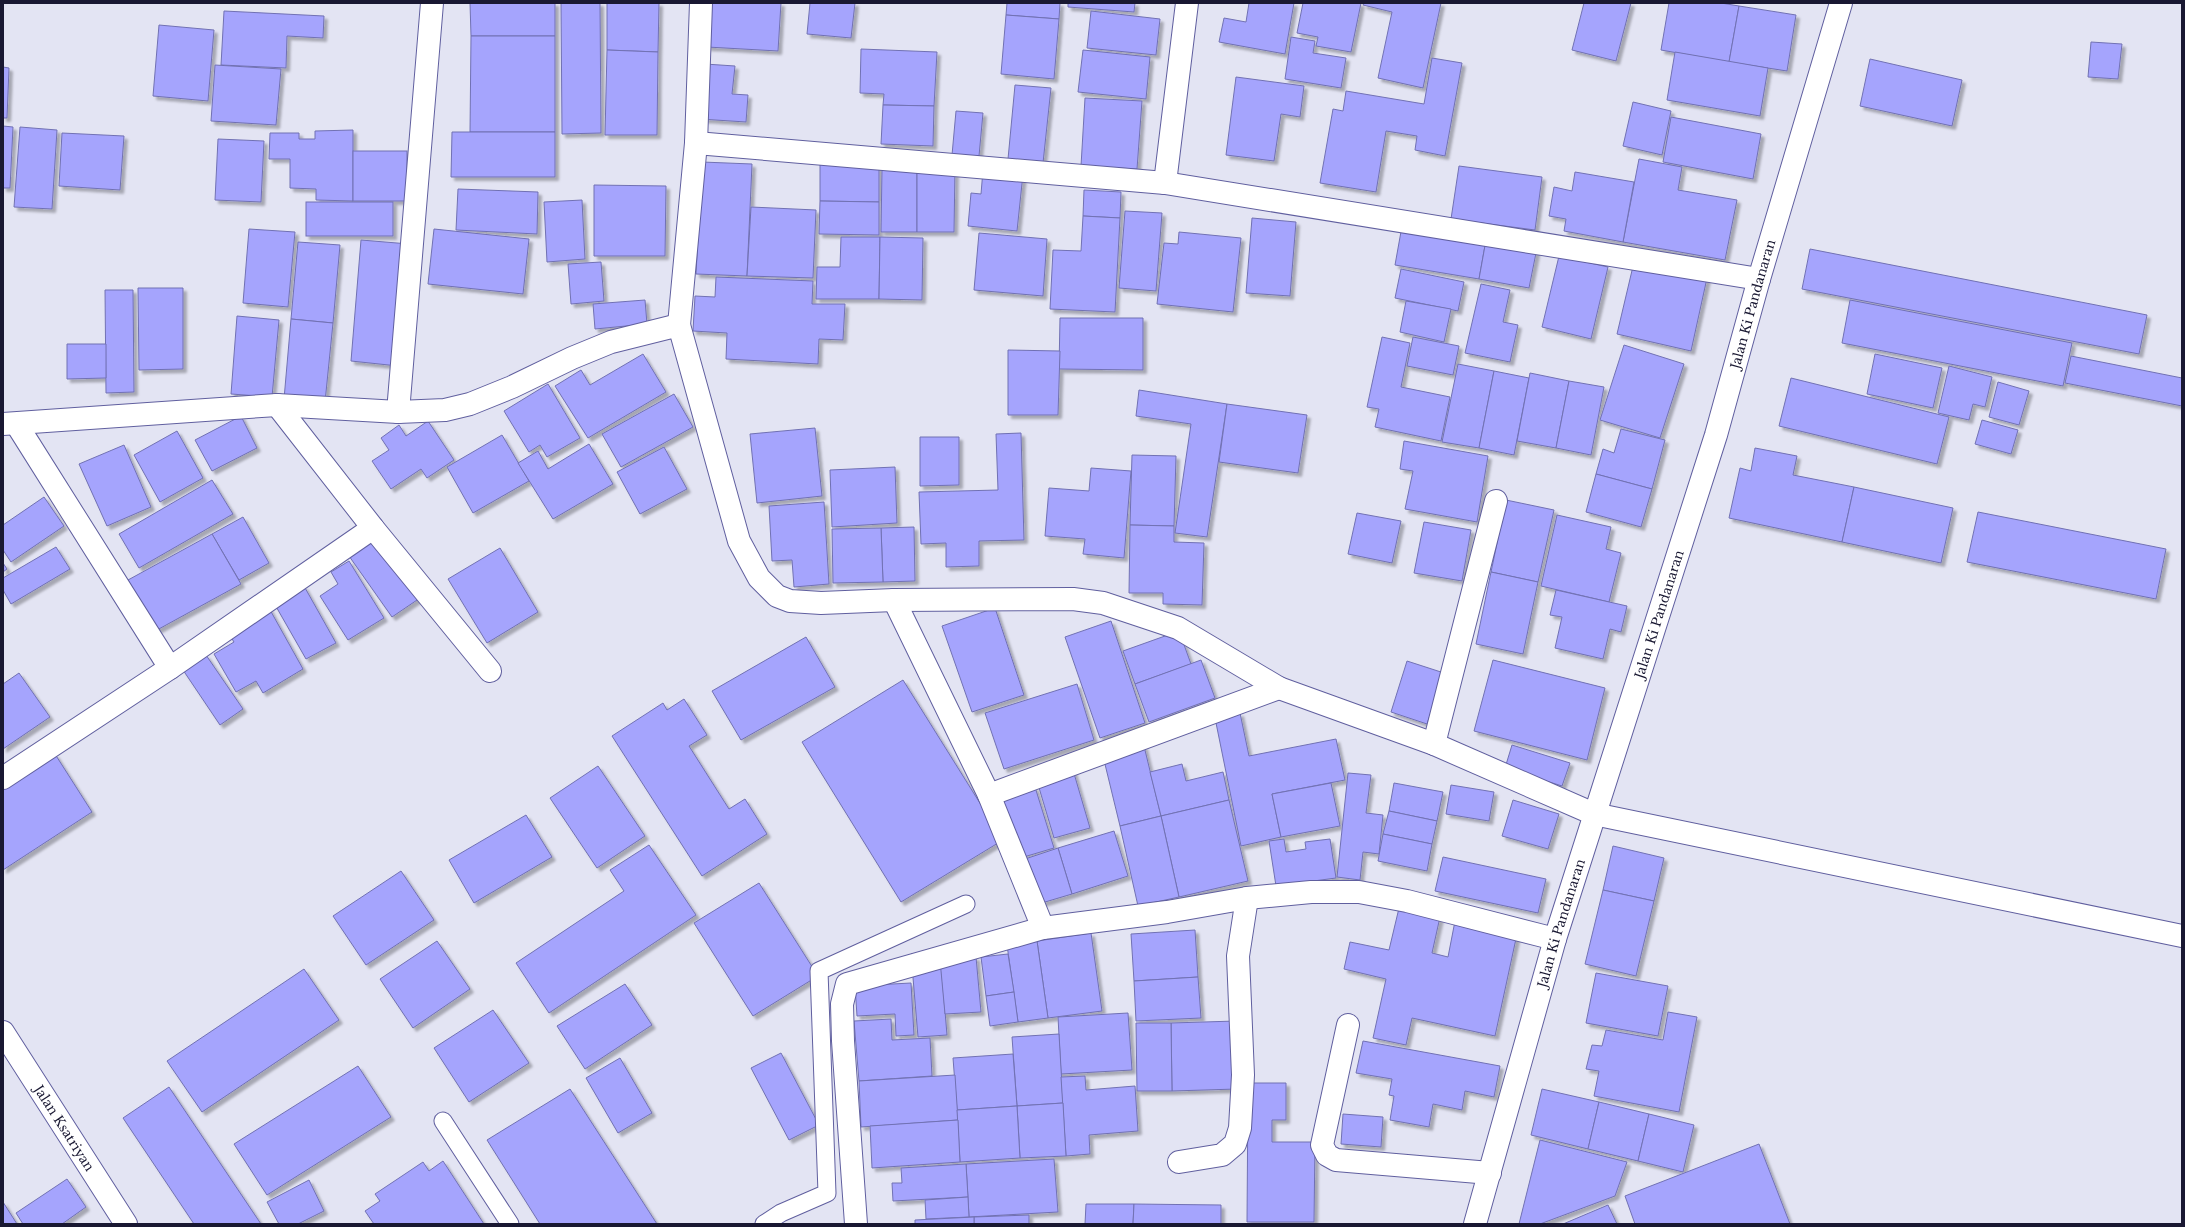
<svg xmlns="http://www.w3.org/2000/svg" width="2185" height="1227" font-family="'Libre Baskerville',serif">
<style>
.building{fill:#a5a4fd;stroke:#7171b3;filter:url(#shadow)}
.lines{fill:none;stroke-linecap:round;stroke-linejoin:round}
.lane-casing{stroke:#605f9f;stroke-width:19}
.street-casing{stroke:#605f9f;stroke-width:24}
.secondary-casing{stroke:#605f9f;stroke-width:24}
.lane{stroke:#fff;stroke-width:17}
.street{stroke:#fff;stroke-width:22}
.secondary{stroke:#fff;stroke-width:22}
.labels{text-anchor:middle;dominant-baseline:central;stroke-width:3;stroke-linejoin:round;paint-order:stroke}
.street-label{font-size:13px;fill:#191832;stroke:#fff}
</style>
<defs>
<filter id="shadow"><feDropShadow dx="3.5" dy="3.5" stdDeviation="1" flood-color="#0004"/></filter>
</defs>
<rect width="100%" height="100%" fill="#e3e4f3"/>
<g class="building">
<polygon points="470,3 555,3 555,36 471,36"/>
<polygon points="561,3 600,3 601,133 562,134"/>
<polygon points="607,3 659,3 658,52 607,50"/>
<polygon points="709,3 781,3 778,51 707,47"/>
<polygon points="810,3 855,3 851,38 807,34"/>
<polygon points="1007,3 1060,3 1059,19 1006,15"/>
<polygon points="1068,3 1135,3 1134,12 1068,7"/>
<polygon points="1249,3 1294,3 1285,54 1219,42 1224,18 1246,22"/>
<polygon points="1303,3 1361,3 1351,52 1316,46 1318,37 1297,33"/>
<polygon points="1364,3 1441,3 1423,88 1378,78 1392,12 1363,5"/>
<polygon points="1584,3 1631,3 1616,61 1572,50"/>
<polygon points="1669,3 1721,3 1739,6 1729,62 1661,50"/>
<polygon points="1739,6 1796,15 1787,71 1729,62"/>
<polygon points="224,11 324,16 323,38 287,36 286,68 221,65"/>
<polygon points="1091,11 1160,19 1156,55 1087,48"/>
<polygon points="1006,15 1059,19 1054,79 1001,74"/>
<polygon points="159,25 214,30 208,101 153,96"/>
<polygon points="471,36 555,36 555,132 470,132"/>
<polygon points="1291,37 1315,41 1313,53 1346,58 1341,88 1285,79"/>
<polygon points="2091,42 2122,44 2118,79 2088,77"/>
<polygon points="861,49 937,52 934,106 883,105 884,94 860,93"/>
<polygon points="607,50 658,52 657,135 605,135"/>
<polygon points="1083,50 1150,57 1146,99 1078,92"/>
<polygon points="1675,52 1768,68 1760,116 1667,100"/>
<polygon points="1432,58 1462,63 1445,156 1415,150 1417,136 1386,131 1376,192 1320,183 1333,109 1343,111 1346,91 1424,104"/>
<polygon points="1870,59 1962,80 1952,126 1860,106"/>
<polygon points="705,64 735,66 732,94 748,95 746,122 700,119"/>
<polygon points="215,65 281,69 276,125 211,121"/>
<polygon points="3,67 9,68 7,118 3,118"/>
<polygon points="1236,77 1304,86 1300,117 1281,114 1274,161 1226,155"/>
<polygon points="1015,85 1051,88 1043,163 1008,159"/>
<polygon points="1085,98 1142,101 1137,169 1081,166"/>
<polygon points="1633,102 1671,111 1662,155 1623,146"/>
<polygon points="883,105 934,106 933,146 881,144"/>
<polygon points="956,111 983,113 979,156 952,155"/>
<polygon points="1671,117 1761,134 1753,179 1663,162"/>
<polygon points="3,126 13,127 10,188 3,188"/>
<polygon points="20,127 57,130 52,209 14,207"/>
<polygon points="353,130 353,201 316,200 316,189 290,188 290,159 269,159 270,133 299,133 299,139 315,139 315,131"/>
<polygon points="452,132 555,132 555,177 451,177"/>
<polygon points="62,133 124,136 120,190 59,186"/>
<polygon points="218,139 264,141 261,202 215,200"/>
<rect x="353" y="151" width="54" height="50"/>
<polygon points="820,159 879,160 879,202 820,201"/>
<polygon points="1639,159 1682,167 1678,190 1737,200 1725,260 1623,242"/>
<polygon points="702,162 752,164 747,276 696,274"/>
<polygon points="1459,166 1542,177 1535,230 1451,219"/>
<polygon points="882,168 917,168 917,232 881,232"/>
<polygon points="917,168 955,168 954,232 917,232"/>
<polygon points="983,170 1023,174 1017,231 968,226 971,193 981,194"/>
<polygon points="1575,172 1634,182 1623,242 1564,231 1566,219 1549,216 1554,187 1572,191"/>
<polygon points="594,185 666,186 665,256 594,256"/>
<polygon points="458,189 538,192 537,234 456,230"/>
<polygon points="1084,190 1121,192 1120,218 1083,216"/>
<polygon points="582,200 585,259 547,262 544,202"/>
<polygon points="820,201 879,202 879,235 819,234"/>
<rect x="306" y="202" width="87" height="34"/>
<polygon points="751,207 816,210 813,278 747,276"/>
<polygon points="1125,211 1162,213 1156,291 1119,288"/>
<polygon points="1083,216 1120,218 1115,312 1050,309 1053,250 1081,251"/>
<polygon points="1252,218 1296,222 1290,296 1246,293"/>
<polygon points="1402,226 1486,240 1479,279 1395,265"/>
<polygon points="249,229 295,232 288,307 243,303"/>
<polygon points="434,229 529,239 523,294 428,284"/>
<polygon points="1179,232 1241,238 1233,312 1157,304 1164,243 1178,244"/>
<polygon points="979,233 1047,239 1043,296 974,290"/>
<polygon points="841,237 880,237 879,299 816,299 817,267 840,267"/>
<polygon points="880,237 923,238 922,300 879,299"/>
<polygon points="361,240 409,244 398,366 351,361"/>
<polygon points="1486,240 1537,248 1529,288 1479,279"/>
<polygon points="298,242 340,245 333,323 291,319"/>
<polygon points="1810,249 2147,315 2139,354 1802,289"/>
<polygon points="1559,256 1608,267 1591,339 1542,327"/>
<polygon points="601,262 604,301 571,304 568,264"/>
<polygon points="1634,262 1707,278 1691,351 1617,334"/>
<polygon points="1401,269 1464,282 1458,311 1395,298"/>
<polygon points="716,277 813,281 812,304 845,304 843,340 819,339 818,364 726,359 727,333 693,331 695,296 715,297"/>
<polygon points="1481,284 1510,290 1503,322 1518,325 1510,362 1465,353"/>
<polygon points="138,288 183,288 183,369 139,370"/>
<polygon points="105,290 133,290 134,392 106,393"/>
<polygon points="645,300 647,324 595,329 593,304"/>
<polygon points="1850,300 2072,343 2063,386 1842,343"/>
<polygon points="1406,301 1451,309 1444,342 1400,332"/>
<polygon points="237,316 279,320 272,397 231,394"/>
<polygon points="1060,318 1143,318 1143,370 1059,369"/>
<polygon points="291,319 333,323 325,402 284,399"/>
<polygon points="1382,337 1410,343 1401,387 1450,397 1441,441 1375,427 1379,409 1367,407"/>
<polygon points="1413,337 1459,346 1453,375 1407,366"/>
<polygon points="67,344 106,344 106,378 67,379"/>
<polygon points="1624,345 1684,364 1660,438 1600,420"/>
<polygon points="1008,350 1060,351 1058,415 1008,415"/>
<polygon points="643,354 666,392 588,438 555,386 581,370 590,385"/>
<polygon points="1875,354 1942,368 1933,408 1867,394"/>
<polygon points="2071,356 2182,378 2182,406 2065,383"/>
<polygon points="1458,364 1494,371 1479,448 1442,442"/>
<polygon points="1949,366 1992,377 1985,407 1973,404 1969,420 1938,413"/>
<polygon points="1494,371 1529,378 1514,455 1479,448"/>
<polygon points="1530,373 1569,381 1556,448 1517,441"/>
<polygon points="1791,378 1949,417 1937,464 1779,426"/>
<polygon points="1569,381 1604,387 1591,455 1556,448"/>
<polygon points="1998,382 2029,391 2019,425 1989,417"/>
<polygon points="548,384 580,438 547,457 540,445 529,452 504,411"/>
<polygon points="1139,390 1227,404 1207,537 1175,533 1191,424 1136,416"/>
<polygon points="674,394 693,427 621,467 602,434"/>
<polygon points="1227,404 1307,415 1298,473 1219,462"/>
<polygon points="241,416 257,448 212,471 195,440"/>
<polygon points="1982,420 2018,430 2011,454 1975,444"/>
<polygon points="428,421 454,460 427,478 421,469 391,489 372,461 389,450 381,438 399,425 406,436"/>
<polygon points="815,428 822,496 757,503 750,434"/>
<polygon points="1621,429 1665,440 1652,489 1596,474 1603,449 1614,453"/>
<polygon points="177,431 203,478 160,502 134,455"/>
<polygon points="1021,433 1024,540 979,541 979,566 946,567 946,543 921,544 919,492 998,490 996,434"/>
<polygon points="502,435 529,481 473,513 447,467"/>
<polygon points="920,437 959,437 959,485 920,486"/>
<polygon points="1404,441 1488,456 1477,522 1405,509 1413,471 1400,469"/>
<polygon points="589,444 613,484 553,519 518,463 538,451 548,469"/>
<polygon points="124,445 151,507 107,526 79,464"/>
<polygon points="664,447 687,489 640,514 617,472"/>
<polygon points="1755,448 1797,456 1793,475 1854,487 1842,542 1729,518 1740,468 1751,471"/>
<polygon points="1132,455 1176,456 1174,526 1130,525"/>
<polygon points="895,467 897,523 832,527 830,470"/>
<polygon points="1091,468 1131,471 1124,558 1083,554 1085,539 1045,536 1049,488 1089,491"/>
<polygon points="1596,474 1652,489 1641,527 1586,512"/>
<polygon points="212,480 233,514 139,568 119,534"/>
<polygon points="1854,487 1953,508 1941,563 1842,542"/>
<polygon points="44,497 64,526 11,562 3,550 3,525"/>
<polygon points="1506,500 1554,510 1538,582 1491,572"/>
<polygon points="824,502 829,584 794,587 792,560 772,561 769,506"/>
<polygon points="1978,512 2166,549 2156,599 1967,562"/>
<polygon points="1357,513 1401,521 1392,563 1348,554"/>
<polygon points="1557,515 1611,527 1606,549 1621,553 1609,602 1541,586"/>
<polygon points="243,517 269,563 239,580 212,534"/>
<polygon points="1424,522 1471,530 1462,581 1414,573"/>
<polygon points="1130,525 1174,526 1174,542 1204,543 1202,605 1163,604 1163,593 1129,593"/>
<polygon points="914,527 915,581 883,582 881,528"/>
<polygon points="881,528 883,582 833,583 832,529"/>
<polygon points="212,534 241,584 157,630 128,580"/>
<polygon points="377,537 420,598 392,617 349,556"/>
<polygon points="56,547 70,569 11,604 3,590 3,578"/>
<polygon points="500,548 538,612 487,643 448,579"/>
<polygon points="349,561 384,618 348,640 320,596 338,584 331,572"/>
<polygon points="3,563 7,569 3,572"/>
<polygon points="1491,572 1538,582 1523,654 1476,644"/>
<polygon points="304,586 336,643 306,659 274,603"/>
<polygon points="1556,590 1627,606 1621,632 1610,629 1603,659 1555,648 1562,617 1550,615"/>
<polygon points="269,608 303,669 263,693 256,681 236,692 214,654 234,642 227,631"/>
<polygon points="995,608 1024,695 972,712 942,626"/>
<polygon points="1111,621 1145,723 1100,738 1065,637"/>
<polygon points="1179,631 1191,664 1135,684 1123,651"/>
<polygon points="806,637 835,687 741,740 712,691"/>
<polygon points="206,655 243,709 220,725 183,670"/>
<polygon points="1201,660 1215,698 1149,722 1135,684"/>
<polygon points="1493,660 1605,688 1587,760 1474,731"/>
<polygon points="1407,661 1444,673 1427,724 1391,712"/>
<polygon points="19,673 50,717 3,749 3,684"/>
<polygon points="903,680 1003,840 901,902 802,742"/>
<polygon points="1077,684 1094,740 1004,769 985,713"/>
<polygon points="684,699 707,735 689,746 729,809 745,799 767,834 702,876 612,736 663,703 667,710"/>
<polygon points="1240,713 1249,756 1336,739 1345,780 1272,794 1281,837 1241,846 1215,718"/>
<polygon points="1512,745 1570,763 1562,786 1505,768"/>
<polygon points="1144,746 1161,816 1120,826 1103,756"/>
<polygon points="55,754 92,812 3,870 3,787"/>
<polygon points="1182,764 1186,781 1223,772 1229,800 1161,816 1150,772"/>
<polygon points="598,766 645,836 597,868 550,798"/>
<polygon points="1073,770 1090,828 1054,838 1037,781"/>
<polygon points="1348,773 1371,775 1366,813 1383,815 1379,854 1363,852 1360,880 1337,877"/>
<polygon points="1331,783 1340,826 1281,837 1272,794"/>
<polygon points="1394,783 1443,792 1437,821 1389,811"/>
<polygon points="1451,785 1494,792 1489,821 1446,814"/>
<polygon points="1035,787 1054,848 1017,859 998,798"/>
<polygon points="1229,800 1248,881 1179,897 1161,816"/>
<polygon points="1513,800 1559,814 1548,849 1502,836"/>
<polygon points="1389,811 1437,821 1432,844 1383,834"/>
<polygon points="526,815 552,857 474,903 449,860"/>
<polygon points="1161,816 1179,897 1138,906 1120,826"/>
<polygon points="1114,831 1128,876 1072,894 1058,848"/>
<polygon points="1383,834 1432,844 1427,871 1378,861"/>
<polygon points="1284,839 1286,852 1306,849 1305,842 1330,839 1336,878 1276,886 1269,841"/>
<polygon points="649,845 696,915 549,1013 516,963 624,891 610,870"/>
<polygon points="1613,846 1664,858 1654,901 1603,890"/>
<polygon points="1058,848 1072,894 1035,905 1022,860"/>
<polygon points="1443,857 1546,879 1538,913 1435,891"/>
<polygon points="401,871 434,920 366,965 333,916"/>
<polygon points="759,883 818,976 753,1016 694,923"/>
<polygon points="1603,890 1654,901 1636,976 1585,964"/>
<polygon points="1399,908 1440,917 1432,953 1448,957 1455,921 1517,934 1495,1036 1412,1018 1406,1045 1373,1038 1386,979 1344,969 1350,942 1389,950"/>
<polygon points="1195,930 1198,977 1134,981 1131,934"/>
<polygon points="1091,933 1102,1011 1048,1018 1037,941"/>
<polygon points="437,941 470,989 413,1028 380,979"/>
<polygon points="1037,941 1048,1018 1018,1022 1007,945"/>
<polygon points="940,952 947,1035 918,1037 911,954"/>
<polygon points="1008,954 1014,992 986,996 981,957"/>
<polygon points="976,957 981,1012 945,1014 940,960"/>
<polygon points="304,969 339,1020 202,1112 167,1061"/>
<polygon points="1596,973 1668,986 1658,1036 1586,1023"/>
<polygon points="1198,977 1201,1018 1136,1021 1134,981"/>
<polygon points="911,983 914,1035 896,1036 895,1014 857,1016 855,986"/>
<polygon points="625,984 652,1025 585,1069 557,1026"/>
<polygon points="1014,992 1018,1022 990,1026 986,996"/>
<polygon points="493,1010 529,1063 469,1102 434,1048"/>
<polygon points="1668,1012 1697,1017 1679,1112 1594,1096 1599,1071 1586,1069 1592,1045 1602,1046 1606,1030 1663,1040"/>
<polygon points="1128,1013 1132,1070 1061,1074 1058,1017"/>
<polygon points="891,1019 892,1040 930,1038 932,1076 859,1081 854,1021"/>
<polygon points="1236,1021 1237,1089 1172,1091 1171,1023"/>
<polygon points="1136,1023 1171,1023 1172,1091 1137,1091"/>
<polygon points="1059,1034 1063,1103 1017,1106 1012,1037"/>
<polygon points="1363,1041 1500,1066 1494,1097 1465,1091 1462,1110 1433,1104 1429,1127 1390,1120 1394,1096 1389,1095 1392,1079 1356,1073"/>
<polygon points="781,1053 819,1125 789,1140 751,1068"/>
<polygon points="1013,1054 1017,1106 957,1110 953,1058"/>
<polygon points="620,1058 652,1113 618,1133 586,1078"/>
<polygon points="358,1066 391,1117 267,1195 234,1144"/>
<polygon points="955,1075 958,1120 861,1127 859,1081"/>
<polygon points="1085,1076 1086,1090 1135,1086 1138,1131 1089,1135 1090,1154 1066,1156 1061,1077"/>
<polygon points="1248,1083 1286,1083 1286,1120 1272,1120 1272,1142 1315,1142 1314,1222 1247,1222"/>
<polygon points="169,1087 261,1224 194,1224 123,1118"/>
<polygon points="570,1089 657,1224 540,1224 487,1140"/>
<polygon points="1542,1089 1599,1102 1588,1149 1531,1135"/>
<polygon points="1599,1102 1649,1114 1638,1161 1588,1149"/>
<polygon points="1063,1103 1066,1156 1020,1158 1017,1106"/>
<polygon points="1017,1106 1020,1158 960,1162 957,1110"/>
<polygon points="1343,1114 1383,1117 1381,1147 1341,1144"/>
<polygon points="1649,1114 1694,1125 1683,1172 1638,1161"/>
<polygon points="958,1120 960,1162 872,1168 870,1126"/>
<polygon points="1540,1140 1627,1162 1615,1196 1540,1224 1519,1224"/>
<polygon points="1759,1144 1790,1224 1635,1224 1625,1196"/>
<polygon points="1054,1159 1058,1212 969,1217 966,1164"/>
<polygon points="443,1161 484,1224 374,1224 365,1211 380,1201 375,1194 423,1162 429,1171"/>
<polygon points="966,1164 968,1197 893,1201 892,1183 902,1183 901,1168"/>
<polygon points="67,1179 86,1207 62,1224 23,1224 16,1213"/>
<polygon points="309,1180 324,1211 298,1224 279,1224 267,1202"/>
<polygon points="968,1197 969,1217 926,1219 925,1200"/>
<polygon points="3,1202 17,1224 3,1224"/>
<polygon points="1086,1204 1134,1204 1133,1224 1085,1224"/>
<polygon points="1134,1204 1221,1205 1221,1224 1133,1224"/>
<polygon points="1608,1205 1617,1224 1563,1224"/>
<polygon points="1029,1215 1029,1224 974,1224 974,1217"/>
<polygon points="974,1217 974,1224 915,1224 915,1220"/>
</g>
<g class="lines">
<defs>
<g id="lane">
<polyline points="443,1121 510,1224"/>
<polyline points="764,1224 781,1213 827,1193 819,971 966,904"/>
</g>
<g id="street">
<polyline points="696,143 1165,183 1759,279"/>
<polyline points="1165,183 1187,3"/>
<polyline points="679,325 696,143 701,3"/>
<polyline points="277,405 373,528 490,671"/>
<polyline points="398,412 432,3"/>
<polyline points="3,424 277,405 398,412 445,410 470,404 512,387 572,358 611,342 679,325 739,541 759,578 777,596 790,601 821,603 894,600 1073,599 1103,603 1178,628 1279,688 1434,744 1594,814 2182,936"/>
<polyline points="17,425 170,668"/>
<polyline points="894,600 989,795 1043,928 1167,912 1247,898 1311,892 1359,892 1407,901 1555,939"/>
<polyline points="1434,744 1496,501"/>
<polyline points="3,778 170,668 373,528"/>
<polyline points="989,795 1279,688"/>
<polyline points="1348,1025 1322,1145 1327,1155 1336,1160 1490,1173"/>
<polyline points="1179,1162 1222,1155 1235,1144 1240,1128 1243,1075 1238,956 1247,898"/>
<polyline points="856,1224 843,1041 842,1004 847,984 1043,928"/>
</g>
<g id="secondary">
<path id="s1" d="M 3,1032 L 126,1224"/>
<path id="s2" d="M 1475,1224 L 1555,939 L 1716,435 L 1759,279 L 1841,3"/>
</g>
</defs>
<use href="#lane" class="lane-casing"/>
<use href="#street" class="street-casing"/>
<use href="#secondary" class="secondary-casing"/>
<use href="#lane" class="lane"/>
<use href="#street" class="street"/>
<use href="#secondary" class="secondary"/>
</g>
<g class="labels">
<g class="street-label">
<text stroke="none"><textPath href="#s2" startOffset="961">Jalan Ki Pandanaran</textPath></text>
<text stroke="none"><textPath href="#s2" startOffset="637">Jalan Ki Pandanaran</textPath></text>
<text stroke="none"><textPath href="#s2" startOffset="313">Jalan Ki Pandanaran</textPath></text>
<text stroke="none"><textPath href="#s1" startOffset="114">Jalan Ksatriyan</textPath></text>
</g>
</g>
<rect width="2185" height="1227" fill="none" stroke="#191832" stroke-width="8"/>
</svg>
